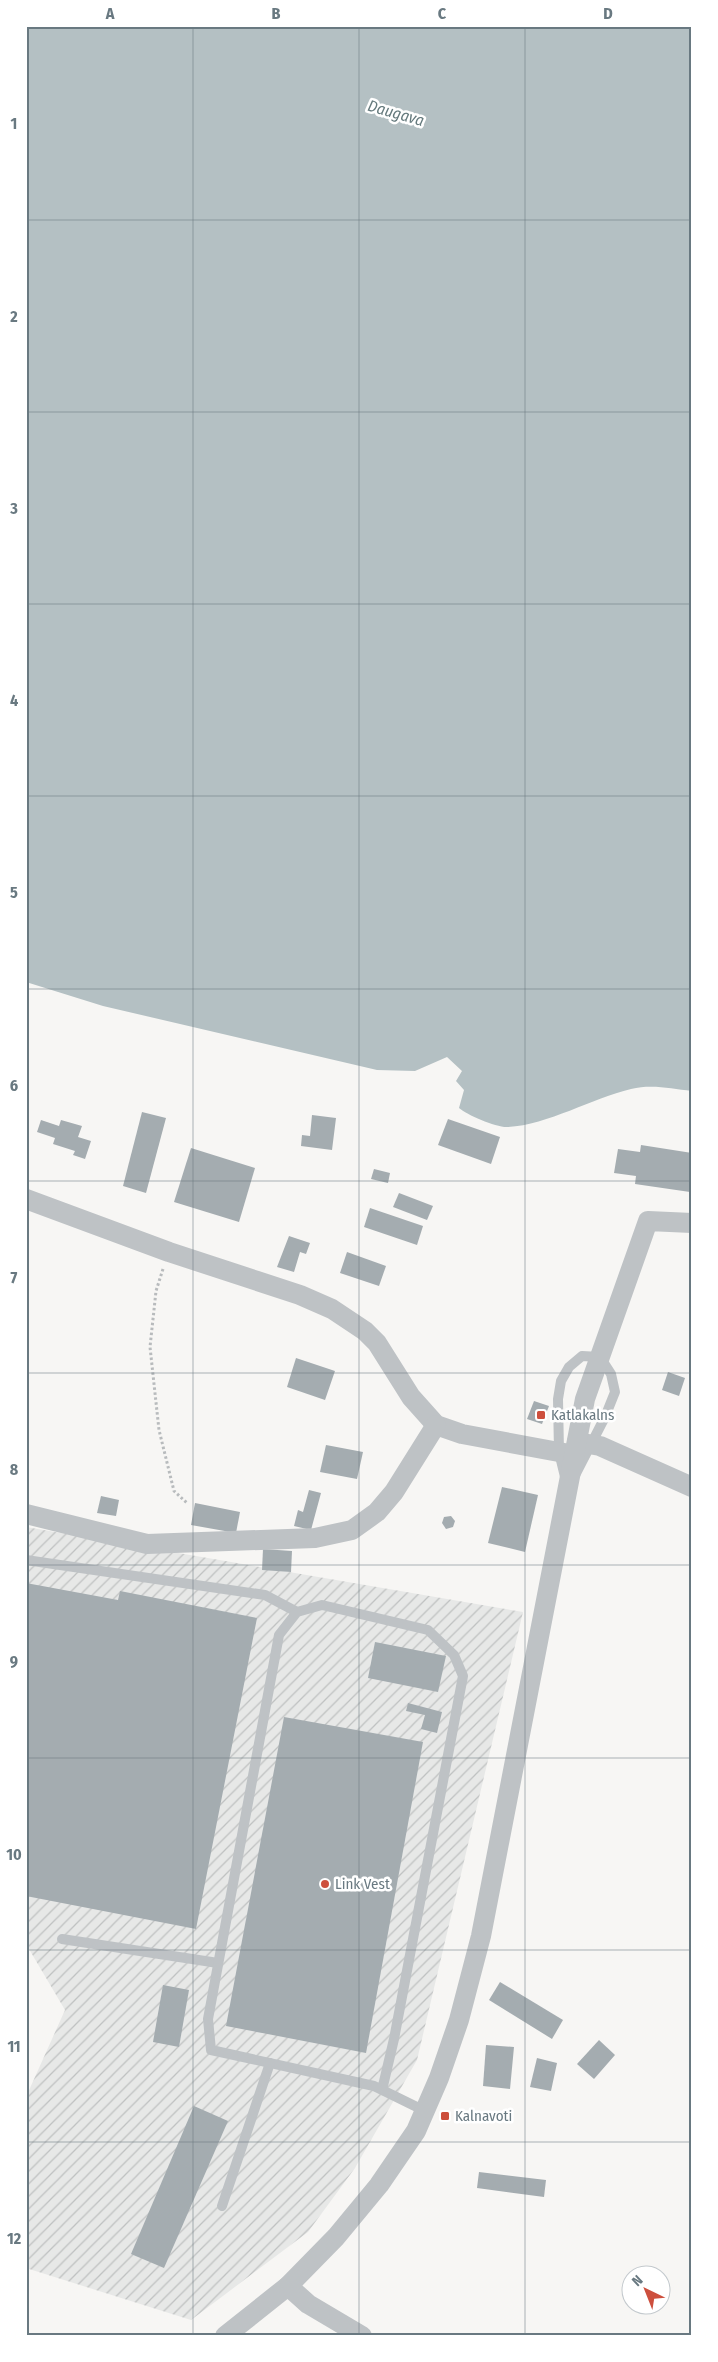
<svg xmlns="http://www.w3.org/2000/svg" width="718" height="2362" font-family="'Fira Sans Condensed',sans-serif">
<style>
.industrial{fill:url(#industrial-furrows)}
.water{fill:#b4c0c3}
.building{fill:#a4acb0}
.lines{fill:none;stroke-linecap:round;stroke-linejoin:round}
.path{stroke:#b8bbbd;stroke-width:3;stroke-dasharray:2.5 2.5;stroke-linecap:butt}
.service{stroke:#bec2c5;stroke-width:10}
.minor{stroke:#bec2c5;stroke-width:20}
.grid{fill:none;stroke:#697981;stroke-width:1;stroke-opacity:0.55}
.poi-dot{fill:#cd4f3d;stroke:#fff;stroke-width:2}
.labels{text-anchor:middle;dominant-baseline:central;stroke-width:5;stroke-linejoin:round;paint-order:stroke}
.poi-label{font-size:15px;fill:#697981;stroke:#fff;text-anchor:start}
.water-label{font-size:16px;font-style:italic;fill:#657a7d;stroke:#fff}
.neatline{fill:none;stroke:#697981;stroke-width:2}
.grid-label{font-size:16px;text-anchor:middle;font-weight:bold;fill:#697981}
</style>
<defs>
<pattern id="industrial-furrows" width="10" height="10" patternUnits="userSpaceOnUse" patternTransform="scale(1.25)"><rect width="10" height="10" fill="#e7e8e7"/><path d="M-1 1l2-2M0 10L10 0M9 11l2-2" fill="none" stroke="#bfc1c1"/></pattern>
</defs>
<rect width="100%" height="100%" fill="#f7f6f4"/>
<polygon class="industrial" points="26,1527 523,1612 417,2060 355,2168 308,2232 191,2320 26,2268 26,2097 65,2010 26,1944"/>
<path class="water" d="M 26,26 L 692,26 L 692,1091 C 671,1089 653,1084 631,1089 C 592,1098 548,1125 508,1127 C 497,1128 467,1115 459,1108 L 464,1090 L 456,1081 L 462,1071 L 447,1057 L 415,1071 L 377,1070 L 103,1006 L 26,982 Z"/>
<g class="building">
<polygon points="142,1112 166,1118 146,1193 123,1186"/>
<polygon points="312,1115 336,1118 332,1150 301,1146 302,1135 310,1136"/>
<polygon points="448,1119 500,1137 491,1164 438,1145"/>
<polygon points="41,1120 59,1126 61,1120 82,1126 78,1137 91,1141 85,1159 73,1155 75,1151 53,1144 55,1138 37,1132"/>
<polygon points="641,1145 692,1153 690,1192 635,1184 636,1176 614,1173 618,1149 640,1152"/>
<polygon points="191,1148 255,1168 239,1222 174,1202"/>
<polygon points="374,1169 390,1173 388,1183 371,1179"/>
<polygon points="399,1193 433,1206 427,1220 393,1207"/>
<polygon points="370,1208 423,1226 417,1245 364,1227"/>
<polygon points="289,1236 310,1243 306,1254 300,1252 294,1272 277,1267"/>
<polygon points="347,1252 386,1266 379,1286 340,1273"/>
<polygon points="296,1358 335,1371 325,1400 287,1387"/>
<polygon points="668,1372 685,1378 679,1396 662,1390"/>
<polygon points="534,1401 549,1406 542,1424 527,1419"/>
<polygon points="326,1445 363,1452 357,1479 320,1472"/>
<polygon points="502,1487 538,1495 525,1552 488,1543"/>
<polygon points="309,1490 321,1493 311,1530 294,1526 298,1510 303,1512"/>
<polygon points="101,1496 119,1500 116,1516 97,1513"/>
<polygon points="195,1503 240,1512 236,1533 191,1525"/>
<polygon points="451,1516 455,1521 453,1527 446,1529 442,1523 444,1517"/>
<polygon points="263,1549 292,1551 291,1572 262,1570"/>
<polygon points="26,1583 118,1600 120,1591 257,1618 196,1929 26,1896"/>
<polygon points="375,1642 446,1656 438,1692 368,1678"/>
<polygon points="408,1703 442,1712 437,1733 421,1729 425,1715 406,1711"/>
<polygon points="284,1717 423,1742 366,2053 226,2026"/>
<polygon points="500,1982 563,2020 552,2039 489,2000"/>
<polygon points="163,1985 189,1990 179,2047 153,2042"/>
<polygon points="599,2040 615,2055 594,2079 577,2064"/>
<polygon points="486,2045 514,2047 510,2089 483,2086"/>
<polygon points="537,2058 557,2063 551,2091 530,2087"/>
<polygon points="194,2106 228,2121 164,2268 131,2254"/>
<polygon points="479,2172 546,2180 544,2197 477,2188"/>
</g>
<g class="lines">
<polyline class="path" points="163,1269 156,1291 150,1347 159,1430 174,1491 187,1503"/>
<g class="service">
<polygon points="582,1356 600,1357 611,1374 615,1392 605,1417 568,1489 559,1452 558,1399 561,1381 569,1367"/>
<polyline points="26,1560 265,1595 297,1612"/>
<polyline points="62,1939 218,1963"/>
<polyline points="382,2090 394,2039 463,1676 454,1655 428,1630 322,1605 297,1612 279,1635 208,2019 211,2050 374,2086 425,2111"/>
<polyline points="222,2206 270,2063"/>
</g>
<g class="minor">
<polyline points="26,1199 169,1252 300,1295 332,1309 365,1331 377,1343 411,1397 436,1425 462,1434 575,1455"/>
<polyline points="577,1442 600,1446 692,1487"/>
<polyline points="26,1514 147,1544 315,1538 352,1530 377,1512 394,1492 436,1425"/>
<polyline points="288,2286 308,2304 362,2336"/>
<polyline points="225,2336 288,2286 336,2237 379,2185 416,2131 439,2078 459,2020 481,1936 585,1399 648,1221 692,1223"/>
</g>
</g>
<path class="grid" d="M 193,26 L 193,2336M 359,26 L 359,2336M 525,26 L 525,2336M 26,220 L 692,220M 26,412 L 692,412M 26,604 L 692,604M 26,796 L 692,796M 26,989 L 692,989M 26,1181 L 692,1181M 26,1373 L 692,1373M 26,1565 L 692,1565M 26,1758 L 692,1758M 26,1950 L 692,1950M 26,2142 L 692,2142"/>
<g class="poi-dot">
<rect x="536" y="1410" width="10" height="10" rx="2.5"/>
<circle cx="325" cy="1884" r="5"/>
<rect x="440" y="2111" width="10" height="10" rx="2.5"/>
</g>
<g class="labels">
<g class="poi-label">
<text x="551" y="1415">Katlakalns</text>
<text x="335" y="1884">Link Vest</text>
<text x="455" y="2116">Kalnavoti</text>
</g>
<g class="water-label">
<text transform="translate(396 113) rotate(16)">Daugava</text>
</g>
</g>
<rect width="718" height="2362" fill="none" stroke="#ffffff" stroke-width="55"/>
<g transform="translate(646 2290) rotate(317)"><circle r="24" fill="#ffffff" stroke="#c3c9cd"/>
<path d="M0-4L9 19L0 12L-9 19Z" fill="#cd4f3d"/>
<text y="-8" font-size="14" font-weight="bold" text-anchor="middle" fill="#697981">N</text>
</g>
<rect x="28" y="28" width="662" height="2306" class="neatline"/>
<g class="grid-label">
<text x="110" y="19">A</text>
<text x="276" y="19">B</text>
<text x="442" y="19">C</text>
<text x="608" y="19">D</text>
<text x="14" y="129">1</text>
<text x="14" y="322">2</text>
<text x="14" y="514">3</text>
<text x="14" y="706">4</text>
<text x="14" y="898">5</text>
<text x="14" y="1091">6</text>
<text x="14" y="1283">7</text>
<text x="14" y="1475">8</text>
<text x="14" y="1667">9</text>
<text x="14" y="1860">10</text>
<text x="14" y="2052">11</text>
<text x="14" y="2244">12</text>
</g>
</svg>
